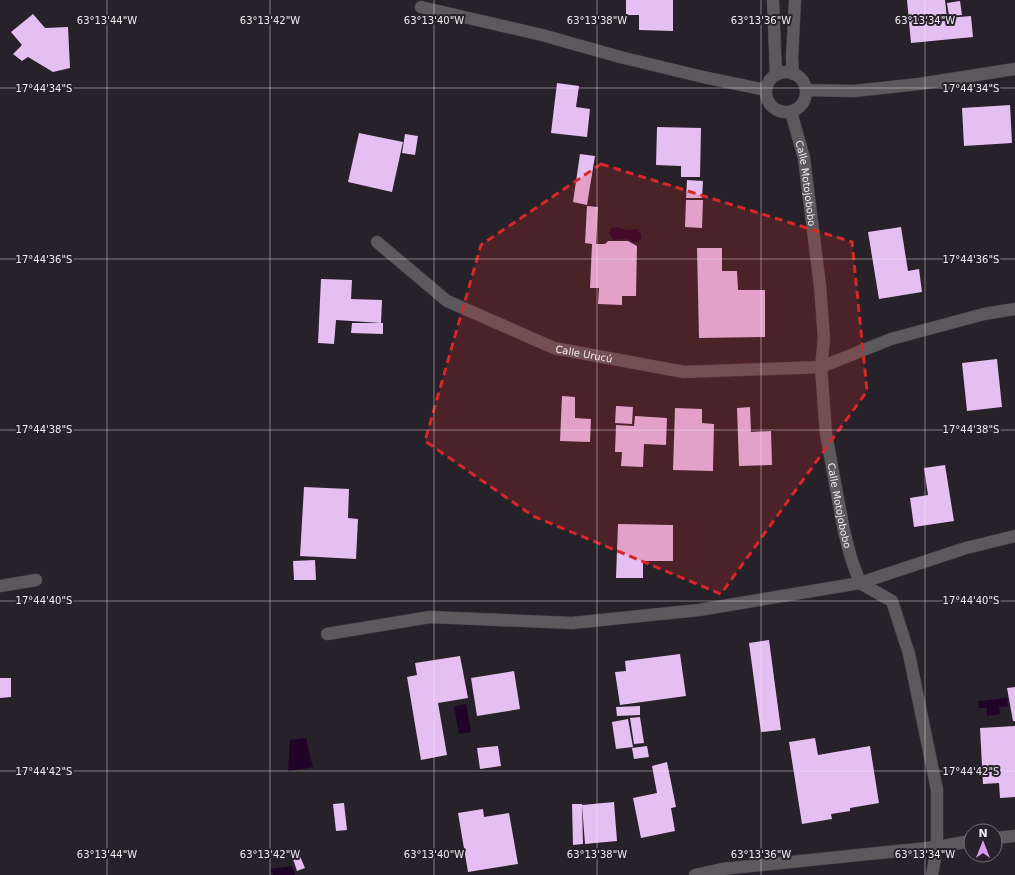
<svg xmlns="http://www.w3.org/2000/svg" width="1015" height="875" font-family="'DejaVu Sans',sans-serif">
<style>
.water{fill:#210329}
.building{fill:#e6bff2}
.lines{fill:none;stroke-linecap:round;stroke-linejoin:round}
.street-casing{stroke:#433d45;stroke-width:13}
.street{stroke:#5c595d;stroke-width:12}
.marked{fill:#d62828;fill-opacity:0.2;stroke:#d62828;stroke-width:3;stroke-dasharray:8 5;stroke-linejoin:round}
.ticks{fill:none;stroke:#efebf0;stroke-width:1;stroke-opacity:0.45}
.labels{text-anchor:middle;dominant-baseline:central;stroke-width:4;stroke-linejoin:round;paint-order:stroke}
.street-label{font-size:10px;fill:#efebf0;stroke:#272129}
.ticks-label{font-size:10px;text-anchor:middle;fill:#efebf0;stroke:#272129;stroke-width:4;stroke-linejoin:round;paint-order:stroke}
</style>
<rect width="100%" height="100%" fill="#272129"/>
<g class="water">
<polygon points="618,227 626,230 637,229 641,235 641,239 638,242 633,242 626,239 614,240 612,238 609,233 611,228"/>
<polygon points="1007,698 1008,706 999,707 1000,714 987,716 987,708 979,708 978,701"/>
<polygon points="466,704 471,732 459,734 454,706"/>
<polygon points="306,738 313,767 288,772 290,740"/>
<polygon points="292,866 295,875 273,875 270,869"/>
</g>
<g class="building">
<polygon points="626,0 673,0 673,31 639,30 639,15 626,15"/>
<polygon points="907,0 945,0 947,18 971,16 973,37 911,43"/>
<polygon points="960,1 962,15 949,16 947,3"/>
<polygon points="33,14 45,28 68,27 70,68 53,72 28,57 22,61 13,54 22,45 11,32"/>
<polygon points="557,83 579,86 576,107 590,109 587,137 551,133"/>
<polygon points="1010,105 1012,143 964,146 962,108"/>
<polygon points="657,127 701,128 700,177 681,177 681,166 656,165"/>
<polygon points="359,133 403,142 392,192 348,182"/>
<polygon points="405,134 418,136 415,155 402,153"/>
<polygon points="580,154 595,156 587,205 573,202"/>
<polygon points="687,180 703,181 702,198 686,198"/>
<polygon points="686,200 703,200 702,228 685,227"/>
<polygon points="587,206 598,207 596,244 605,244 608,241 628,241 637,246 636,296 622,296 622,305 598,304 599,288 590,288 592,244 585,243"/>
<polygon points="901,227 908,271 919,269 922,292 879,299 868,232"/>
<polygon points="697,248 722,248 722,271 737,271 738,290 765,290 765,337 699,338"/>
<polygon points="321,279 352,280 351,299 382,300 381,323 336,320 334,344 318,343"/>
<polygon points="352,323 383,323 383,334 351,333"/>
<polygon points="997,359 1002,407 967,411 962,363"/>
<polygon points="562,396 575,397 575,418 591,419 590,442 560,441"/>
<polygon points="616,406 633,407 632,424 615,423"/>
<polygon points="750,407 751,432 771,431 772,465 739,466 737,408"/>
<polygon points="675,408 702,409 702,423 714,424 713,471 673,470"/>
<polygon points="635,416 667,418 666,445 644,444 643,467 621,466 622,452 615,452 616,425 634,426"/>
<polygon points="945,465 954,521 914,527 910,498 928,495 924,468"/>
<polygon points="304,487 349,489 348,518 358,519 356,559 300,556"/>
<polygon points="618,524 673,525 673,561 643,561 643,578 616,578"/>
<polygon points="315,560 316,580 294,580 293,561"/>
<polygon points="769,640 781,730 761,732 749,643"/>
<polygon points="680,654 686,696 620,705 615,672 626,671 625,661"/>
<polygon points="460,656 468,698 438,703 447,755 421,760 407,677 417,675 415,663"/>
<polygon points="514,671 520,709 477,716 471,678"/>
<polygon points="0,678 11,678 11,697 0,698"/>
<polygon points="1015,687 1015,721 1013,721 1007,688"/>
<polygon points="640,706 640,715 617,716 616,707"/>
<polygon points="640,717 644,743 634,744 630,718"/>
<polygon points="628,719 633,747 616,749 612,722"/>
<polygon points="1015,726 1015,797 1000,798 999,783 983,784 980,728"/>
<polygon points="815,738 818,755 870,746 879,803 850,808 850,811 831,814 832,819 802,824 789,742"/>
<polygon points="498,746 501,766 480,769 477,748"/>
<polygon points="647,746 649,757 634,759 632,748"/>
<polygon points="667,762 676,807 671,808 675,831 641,838 633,798 657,793 652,766"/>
<polygon points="614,802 617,841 585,844 582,805"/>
<polygon points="344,803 347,830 336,831 333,804"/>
<polygon points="572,804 582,804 583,844 573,845"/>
<polygon points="483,809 484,817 509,813 518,864 468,872 458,813"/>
<polygon points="299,854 305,868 297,871 292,856"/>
</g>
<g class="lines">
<defs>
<g id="street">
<polyline points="773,0 776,75"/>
<polyline points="421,7 542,35 620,57 703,77 766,90"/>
<circle cx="786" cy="92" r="20"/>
<polyline points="793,74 792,58 795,0"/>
<polyline points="806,90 854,91 919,84 1015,69"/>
<path id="s1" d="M 791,112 L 804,158 L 820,286 L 824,339 L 821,367 L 826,434 L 844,531 L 851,558 L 860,583 L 892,601 L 909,654 L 937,790 L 937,847 L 932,875"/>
<path id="s2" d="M 377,242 L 447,301 L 554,348 L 684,372 L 821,367 L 891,339 L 984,314 L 1015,309"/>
<polyline points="0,586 36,580"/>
<polyline points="327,634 430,617 572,623 699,610 860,583 966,548 1015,536"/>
<polyline points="995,838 1015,836"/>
<polyline points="695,875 722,869 937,847 971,841"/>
</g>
</defs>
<use href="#street" class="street-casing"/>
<use href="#street" class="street"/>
</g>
<path class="marked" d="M 601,164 L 852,242 L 867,391 L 721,594 L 533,516 L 425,441 L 481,245 Z"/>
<path class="ticks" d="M 107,0 L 107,875M 270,0 L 270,875M 434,0 L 434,875M 597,0 L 597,875M 761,0 L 761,875M 925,0 L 925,875M 0,88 L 1015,88M 0,259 L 1015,259M 0,430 L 1015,430M 0,601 L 1015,601M 0,771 L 1015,771"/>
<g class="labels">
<g class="street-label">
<text stroke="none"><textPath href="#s1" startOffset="73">Calle Motojobobo</textPath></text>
<text stroke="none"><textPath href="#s2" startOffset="239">Calle Urucú</textPath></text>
<text stroke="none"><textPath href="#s1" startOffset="398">Calle Motojobobo</textPath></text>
</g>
</g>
<g class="ticks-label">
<text x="107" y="24">63°13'44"W</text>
<text x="270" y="24">63°13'42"W</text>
<text x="434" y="24">63°13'40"W</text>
<text x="597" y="24">63°13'38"W</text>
<text x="761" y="24">63°13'36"W</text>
<text x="925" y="24">63°13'34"W</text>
<text x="44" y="92">17°44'34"S</text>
<text x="971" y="92">17°44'34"S</text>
<text x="44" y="263">17°44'36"S</text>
<text x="971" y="263">17°44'36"S</text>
<text x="44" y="433">17°44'38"S</text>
<text x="971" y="433">17°44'38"S</text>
<text x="44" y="604">17°44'40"S</text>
<text x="971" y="604">17°44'40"S</text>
<text x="44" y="775">17°44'42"S</text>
<text x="971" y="775">17°44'42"S</text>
<text x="107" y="858">63°13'44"W</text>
<text x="270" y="858">63°13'42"W</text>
<text x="434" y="858">63°13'40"W</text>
<text x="597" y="858">63°13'38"W</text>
<text x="761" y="858">63°13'36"W</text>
<text x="925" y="858">63°13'34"W</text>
</g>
<g transform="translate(983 843)"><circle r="19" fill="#272129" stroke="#777279"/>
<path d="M0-3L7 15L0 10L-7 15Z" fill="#de98f3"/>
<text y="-6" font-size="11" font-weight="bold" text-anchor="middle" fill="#efebf0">N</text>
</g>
</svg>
